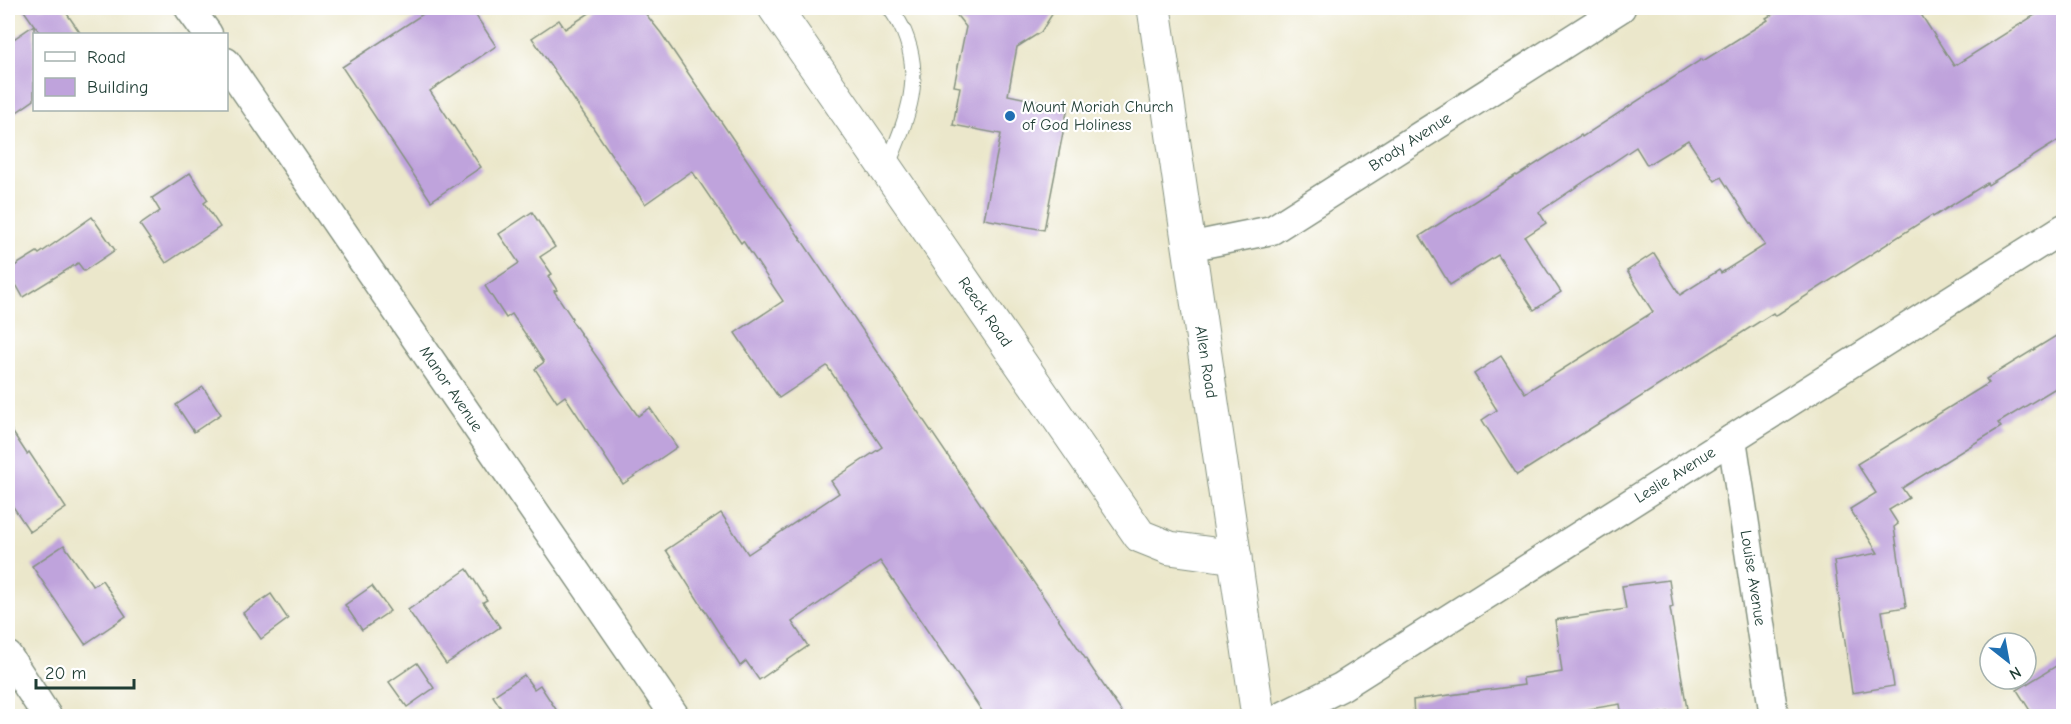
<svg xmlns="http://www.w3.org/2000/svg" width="2071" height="724" font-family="'Comic Neue',sans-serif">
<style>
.building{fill:#bfa3dc}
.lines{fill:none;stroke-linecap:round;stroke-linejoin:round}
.lane-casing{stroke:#859280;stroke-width:17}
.street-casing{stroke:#859280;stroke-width:31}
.secondary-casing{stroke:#859280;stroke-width:35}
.lane{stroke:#fff;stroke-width:15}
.street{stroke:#fff;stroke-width:28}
.secondary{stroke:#fff;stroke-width:33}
.poi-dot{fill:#1f6fb2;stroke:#fff;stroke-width:2}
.labels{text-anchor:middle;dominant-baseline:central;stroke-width:4.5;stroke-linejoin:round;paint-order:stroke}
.poi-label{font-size:16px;fill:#1f3d34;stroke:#fff;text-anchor:start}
.street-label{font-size:16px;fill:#1f3d34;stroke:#fff}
</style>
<rect width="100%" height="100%" fill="#fff"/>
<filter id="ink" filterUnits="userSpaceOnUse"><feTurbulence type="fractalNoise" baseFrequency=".0167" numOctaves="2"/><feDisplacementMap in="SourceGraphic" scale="12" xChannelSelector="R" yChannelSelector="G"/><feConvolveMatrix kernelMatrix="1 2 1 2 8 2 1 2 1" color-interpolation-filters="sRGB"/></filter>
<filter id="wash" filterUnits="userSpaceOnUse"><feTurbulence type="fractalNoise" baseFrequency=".008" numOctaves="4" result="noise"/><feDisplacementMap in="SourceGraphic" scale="24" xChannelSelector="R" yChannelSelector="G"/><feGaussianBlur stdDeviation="1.35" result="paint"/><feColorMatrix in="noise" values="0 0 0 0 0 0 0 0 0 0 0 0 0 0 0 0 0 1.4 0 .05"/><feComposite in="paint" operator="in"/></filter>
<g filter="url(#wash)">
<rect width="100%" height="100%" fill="#ebe7cb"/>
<g id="blocks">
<g class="building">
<polygon points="22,8 63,8 81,34 41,34 34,25 34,100 8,118 8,43 34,25"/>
<polygon points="432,8 471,8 496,46 430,91 481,167 431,201 342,67"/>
<polygon points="597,8 641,8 661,33 1125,717 986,717 880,561 792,622 808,646 759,680 746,661 740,666 666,550 721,513 748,554 839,493 831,481 882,447 827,366 779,398 735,333 783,301 743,241 741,243 692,171 645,204 532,38 559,20 565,29"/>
<polygon points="951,8 1056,8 1041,32 1017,47 1008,95 1068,107 1044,230 984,219 1001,134 953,125 960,87 954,86 966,27"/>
<polygon points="1783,8 1917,8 1954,66 2046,8 2064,8 2064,137 1988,185 1987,183 1933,217 1932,215 1775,316 1773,313 1517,475 1482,420 1497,410 1474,374 1501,356 1525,393 1653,312 1627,271 1654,253 1680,295 1719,270 1721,273 1765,245 1721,177 1715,181 1688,140 1647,165 1636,147 1539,212 1546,223 1525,237 1561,292 1534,310 1498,255 1450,285 1420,236 1516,175 1517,176 1581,135 1582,137 1702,59 1703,61 1768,20 1766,18"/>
<polygon points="190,173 208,200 204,203 220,227 166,263 140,225 160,211 152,198"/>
<polygon points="532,212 555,247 540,257 552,274 548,276 557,290 554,291 572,318 571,320 638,416 650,408 677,447 623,484 565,396 557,402 535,369 544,362 512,314 506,318 485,286 519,263 499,234"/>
<polygon points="92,217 115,250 84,271 78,263 23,297 8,270 37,252 39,254"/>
<polygon points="2064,331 2064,383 1998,423 2001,427 1902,488 1909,498 1889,510 1898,524 1894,527 1906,607 1882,611 1894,686 1852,693 1834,561 1878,553 1850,509 1876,493 1857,464 1989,383 1986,379"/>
<polygon points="203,387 221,414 194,432 176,405"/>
<polygon points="8,425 27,454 29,452 66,508 30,532 8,499"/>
<polygon points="64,545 93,586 102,580 126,616 85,644 32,566"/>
<polygon points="467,569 487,600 483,602 500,627 446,664 408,610"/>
<polygon points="1669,580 1673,607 1670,608 1687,709 1640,717 1622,717 1620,704 1540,717 1414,717 1413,700 1524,685 1523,678 1562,672 1555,620 1626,609 1622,586"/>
<polygon points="372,586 390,611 362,630 345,605"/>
<polygon points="271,594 288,619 261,639 243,613"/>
<polygon points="2064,661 2064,717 2034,717 2017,690"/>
<polygon points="417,663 434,688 407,707 389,682"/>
<polygon points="524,675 534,689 540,685 561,717 495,717 503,711 493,696"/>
</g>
</g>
</g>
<g filter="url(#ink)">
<use href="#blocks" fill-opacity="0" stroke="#859280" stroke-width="1.5"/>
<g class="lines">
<defs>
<path id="lane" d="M 886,169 C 905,122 925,82 904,32 C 900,23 895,15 890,8"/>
<g id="street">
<polyline points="189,8 208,34"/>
<polyline points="226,62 675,716"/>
<polyline points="1188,247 1272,230 1621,8"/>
<polyline points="1732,439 1774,716"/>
<polyline points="8,656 47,716"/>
<polyline points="1283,716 1341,687 2064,228"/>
</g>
<g id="secondary">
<polyline points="775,8 1140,536 1170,548 1235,557"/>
<polyline points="1154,8 1258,716"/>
</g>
</defs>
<use href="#lane" class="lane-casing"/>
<use href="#street" class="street-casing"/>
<use href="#secondary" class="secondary-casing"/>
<use href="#lane" class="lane"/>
<use href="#street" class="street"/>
<use href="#secondary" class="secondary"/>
</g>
</g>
<circle class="poi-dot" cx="1010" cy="116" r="6"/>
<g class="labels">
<g class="poi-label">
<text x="1022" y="107">Mount Moriah Church<tspan x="1022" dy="18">of God Holiness</tspan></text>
</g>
<g class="street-label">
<text transform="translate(1410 142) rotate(-33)">Brody Avenue</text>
<text transform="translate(985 312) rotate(55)">Reeck Road</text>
<text transform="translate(1206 362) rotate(81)">Allen Road</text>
<text transform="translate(451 389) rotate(56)">Manor Avenue</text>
<text transform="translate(1675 475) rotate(-32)">Leslie Avenue</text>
<text transform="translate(1753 578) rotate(81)">Louise Avenue</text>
</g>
</g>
<rect width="2071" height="724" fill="none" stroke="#fff" stroke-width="30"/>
<rect x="33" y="33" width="195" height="78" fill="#ffffff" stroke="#a5b1ae" stroke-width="1.5"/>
<rect x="45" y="52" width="30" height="9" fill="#ffffff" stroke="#a5b1ae" stroke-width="1.5"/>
<text x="87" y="63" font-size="18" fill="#1f3d34">Road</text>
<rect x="45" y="78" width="30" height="18" fill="#bfa3dc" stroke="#a5b1ae" stroke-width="1.5"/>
<text x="87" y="93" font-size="18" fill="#1f3d34">Building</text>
<g transform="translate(2008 661) rotate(149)"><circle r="28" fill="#ffffff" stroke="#a5b1ae" stroke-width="1.5"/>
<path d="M0-4.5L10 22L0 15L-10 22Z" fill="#1f6fb2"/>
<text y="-9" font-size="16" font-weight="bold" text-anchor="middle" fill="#1f3d34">N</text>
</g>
<path d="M36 679v9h98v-9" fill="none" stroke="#1f3d34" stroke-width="3"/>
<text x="45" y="679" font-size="18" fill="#1f3d34" stroke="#ffffff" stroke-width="4.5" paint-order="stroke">20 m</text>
</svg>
